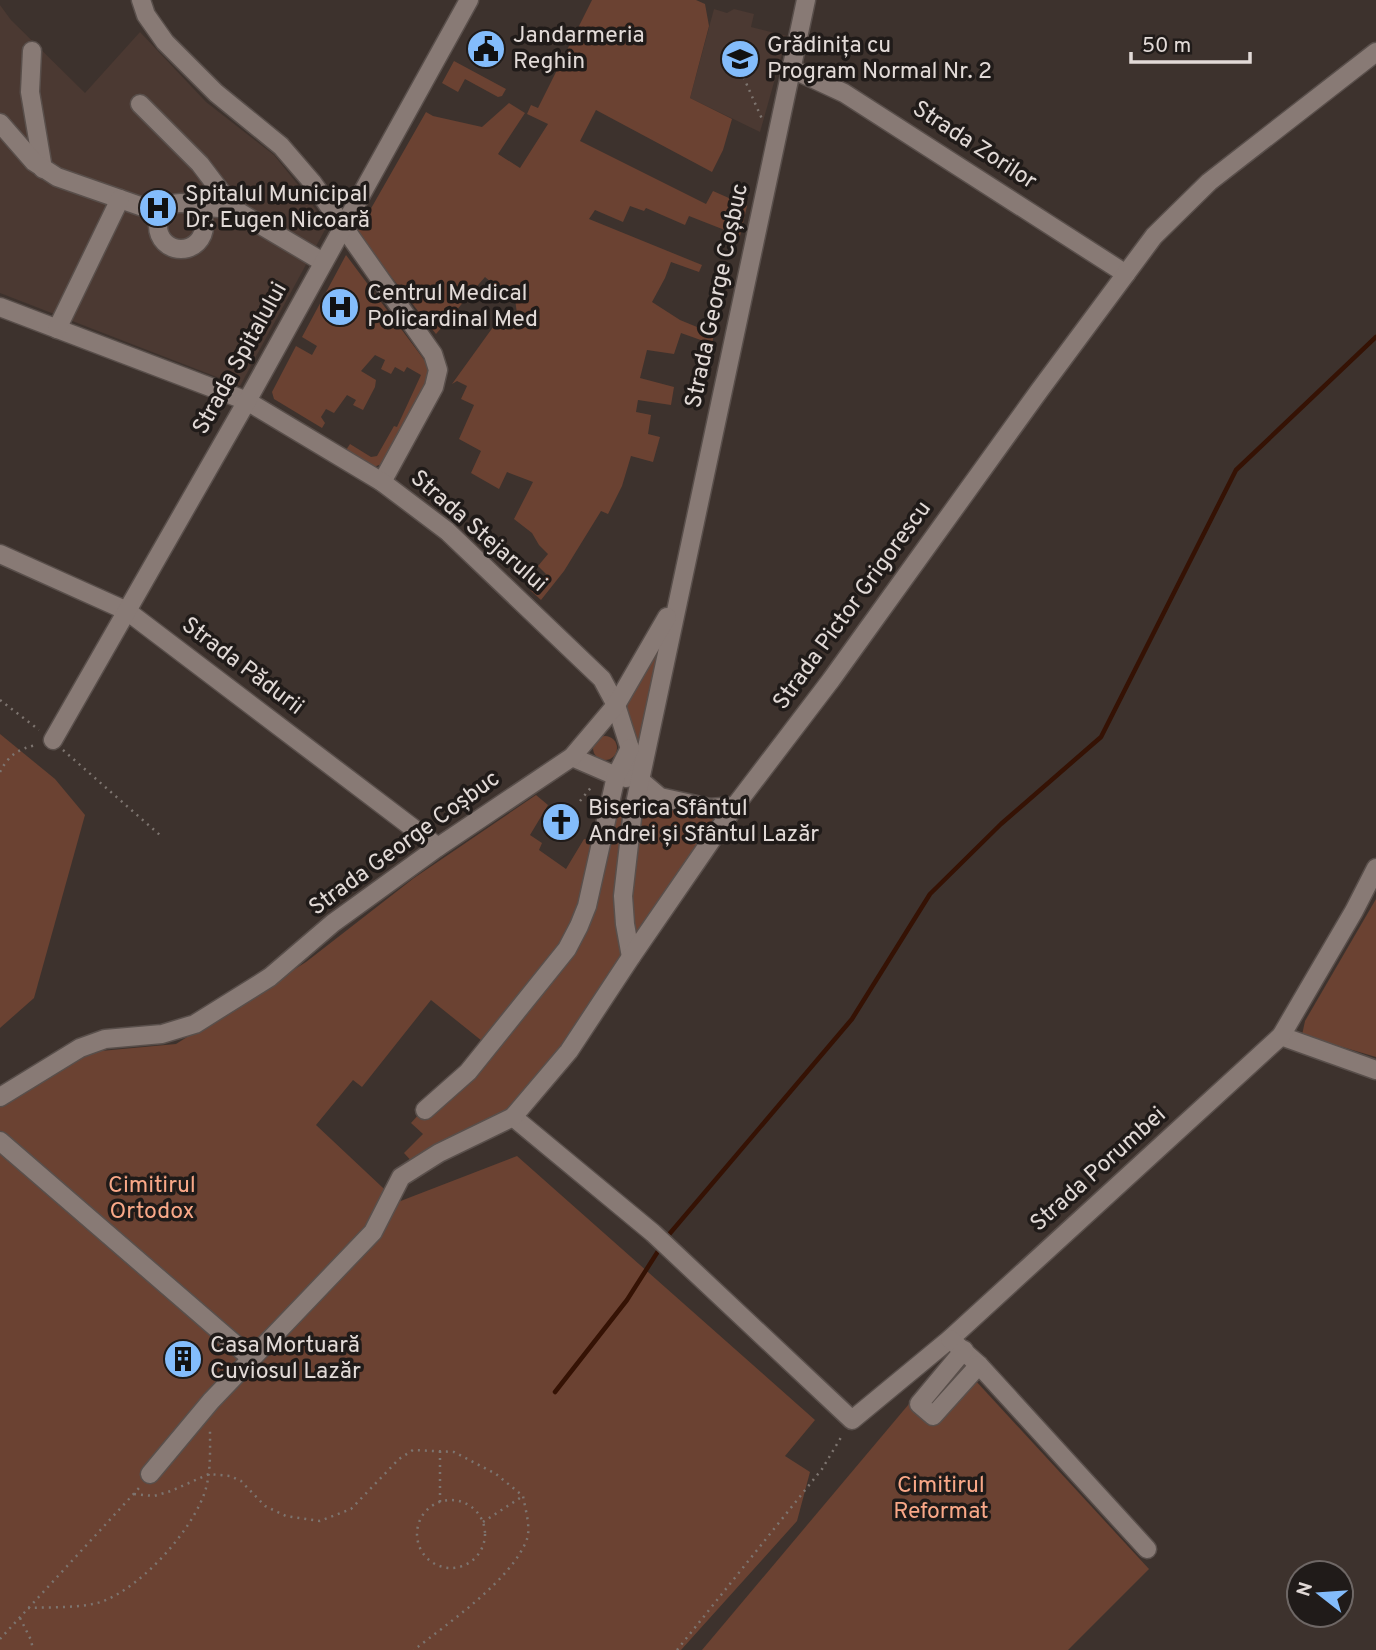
<svg xmlns="http://www.w3.org/2000/svg" width="1376" height="1650" font-family="Overpass,sans-serif">
<style>
.built{fill:#4b3932}
.green{fill:#6b4232}
.lines{fill:none;stroke-linecap:round;stroke-linejoin:round}
.stream{stroke:#351204;stroke-width:4.5}
.minor-casing{stroke:#594f4b;stroke-width:21}
.path{stroke:#7d746f;stroke-width:2.5;stroke-dasharray:2 5;stroke-linecap:butt}
.minor{stroke:#887a75;stroke-width:18}
.labels{text-anchor:middle;dominant-baseline:central;stroke-width:7;stroke-linejoin:round;paint-order:stroke}
.poi-label{font-size:23px;fill:#e2dad7;stroke:#201b19;text-anchor:start}
.street-label{font-size:23px;fill:#e2dad7;stroke:#201b19}
.park-label{font-size:23px;fill:#f9a888;stroke:#201b19}
</style>
<rect width="100%" height="100%" fill="#3d322d"/>
<g class="built">
<polygon points="0,5 11,20 85,93 140,32 206,102 274,155 303,191 327,226 240,386 0,293"/>
<polygon points="714,9 727,13 734,9 754,14 751,27 787,36 760,132 690,98"/>
</g>
<g class="green">
<polygon points="592,0 696,0 705,4 709,26 690,98 732,119 723,150 712,172 596,110 580,141 706,204 713,191 747,206 740,236 689,216 685,225 646,208 644,211 630,206 623,222 595,210 589,219 702,265 699,272 671,262 665,278 652,302 680,320 714,334 712,344 681,333 674,354 647,350 640,378 674,387 671,405 638,400 636,412 651,415 648,434 660,437 653,462 631,456 622,486 608,514 601,511 564,571 541,600 530,590 546,574 538,566 548,554 539,545 532,533 514,519 533,482 507,472 499,489 471,473 481,451 459,439 474,405 461,399 467,386 457,381 452,384 501,316 518,321 515,299 498,288 485,277 436,334 357,233 426,112 433,116 482,127 509,103 525,113 498,154 520,168 548,124 527,114 531,105 538,108"/>
<polygon points="454,61 506,89 502,96 498,97 465,79 458,92 442,83"/>
<polygon points="346,255 425,361 426,358 430,369 427,382 384,463 374,467 346,450 350,444 371,457 377,456 394,426 397,427 421,375 407,367 404,372 395,367 391,374 381,369 385,360 375,355 361,371 376,380 375,387 363,410 353,405 356,400 347,395 334,413 326,409 321,417 325,423 322,428 274,399 272,392 296,346 312,355 317,346 302,337"/>
<polygon points="676,601 640,780 660,797 735,806 513,1117 416,1166 404,1153 423,1134 411,1123 567,949 610,805 633,810 640,781 616,705"/>
<polygon points="0,734 55,779 85,815 34,998 0,1028"/>
<circle cx="605" cy="748" r="12"/>
<polygon points="536,795 548,805 530,835 542,843 539,850 566,869 584,839 596,841 577,919 565,943 482,1041 431,1000 362,1087 353,1080 316,1125 398,1202 517,1156 815,1420 785,1456 810,1472 797,1521 681,1650 0,1650 0,1103 90,1052 176,1044 306,962 414,878"/>
<polygon points="1376,899 1376,1057 1302,1035 1305,1021"/>
<polygon points="951,1354 1149,1569 1068,1650 702,1650"/>
</g>
<g class="lines">
<g class="stream">
<polyline points="666,1238 852,1019 930,894 1001,824 1101,737 1236,470 1376,337"/>
<polyline points="555,1392 627,1300 662,1245"/>
</g>
<defs>
<g id="minor">
<polyline points="141,0 146,15 165,42 216,93 281,146 312,182 433,354 438,370 434,387 382,482"/>
<polyline points="32,51 30,92 43,169"/>
<polyline points="790,68 844,93 1126,274"/>
<polyline points="140,104 200,164 234,209"/>
<polyline points="0,123 34,162 57,177 140,206 170,206"/>
<circle cx="181" cy="226" r="23"/>
<polyline points="192,206 234,209 323,262"/>
<polyline points="0,307 247,401 382,482 447,531 602,679 616,705 640,780 660,797 710,808 735,806"/>
<polyline points="57,329 120,199"/>
<polyline points="0,554 127,611 438,847"/>
<polyline points="53,740 247,401 469,0"/>
<polyline points="572,757 616,776 626,778"/>
<polyline points="631,957 625,924 623,896 632,818 806,0"/>
<polyline points="1281,1036 1376,1070"/>
<polyline points="0,1097 80,1048 105,1039 162,1034 195,1024 270,977 333,923 438,847 572,757 616,705 667,617"/>
<polyline points="425,1110 468,1072 567,949 579,926 587,906 616,776 630,748"/>
<polyline points="513,1117 653,1233 852,1420 950,1339 1281,1036 1354,911 1376,868"/>
<polyline points="0,1141 252,1359"/>
<polyline points="950,1339 979,1365 1147,1549"/>
<polyline points="964,1350 919,1404 933,1416 979,1365"/>
<polyline points="150,1474 211,1401 373,1232 401,1177 439,1153 513,1117 569,1051 631,957 735,806 831,680 1039,391 1154,236 1209,182 1376,52"/>
</g>
</defs>
<use href="#minor" class="minor-casing"/>
<g class="path">
<polyline points="751,54 748,53 743,76 762,119"/>
<polyline points="0,700 39,730"/>
<polyline points="63,750 161,836"/>
<path d="M 0,772 C 8,756 18,749 36,745"/>
<polyline points="580,801 593,785"/>
<polyline points="440,1451 440,1502"/>
<path d="M 134,1494 L 154,1496 L 171,1491 L 209,1474 L 230,1476 L 241,1481 L 265,1506 L 286,1516 L 320,1521 L 351,1509 L 399,1459 L 413,1450 L 454,1452 L 496,1474 L 523,1496 C 525,1508 531,1527 527,1539 C 512,1580 448,1623 414,1650"/>
<circle cx="451" cy="1534" r="34"/>
<polyline points="483,1522 523,1496"/>
<path d="M 28,1608 C 49,1607 72,1608 93,1604 C 135,1596 195,1529 206,1488 C 211,1469 210,1449 210,1429"/>
<polyline points="20,1618 31,1640 33,1650"/>
<polyline points="0,1639 140,1487"/>
<polyline points="677,1650 822,1469 843,1434"/>
</g>
<use href="#minor" class="minor"/>
</g>
<defs>
<symbol id="civic-disc" viewBox="-11 -11 22 22"><circle r="9.5" fill="#83bcfb" stroke="#201b19"/><path d="M-.6-6.5H3V-4.5H.6V-3L4-1V1h2V6H-6V1h2V-1L-.6-3ZM-1.2 2.5V6h2.4V2.5Z" fill="#111"/></symbol>
<symbol id="school-disc" viewBox="-11 -11 22 22"><circle r="9.5" fill="#83bcfb" stroke="#201b19"/><path d="M0-5L7-2L0 1L-7-2ZM-4 1L0 2.5L4 1V4Q0 6-4 4Z" fill="#111"/></symbol>
<symbol id="hospital-disc" viewBox="-11 -11 22 22"><circle r="9.5" fill="#83bcfb" stroke="#201b19"/><path d="M-5-5h3v3.5h4V-5h3V5h-3V1.5h-4V5h-3Z" fill="#111"/></symbol>
<symbol id="church-disc" viewBox="-11 -11 22 22"><circle r="9.5" fill="#83bcfb" stroke="#201b19"/><path d="M-1.2-6h2.4v3.5h3.3v2.4h-3.3V6h-2.4V-.1h-3.3v-2.4h3.3Z" fill="#111"/></symbol>
<symbol id="building-disc" viewBox="-11 -11 22 22"><circle r="9.5" fill="#83bcfb" stroke="#201b19"/><path d="M-4-6H4V6H1V3H-1V6H-4ZM-2.5-4.3h1.7v1.8h-1.7ZM.8-4.3h1.7v1.8H.8ZM-2.5-1h1.7V.8h-1.7ZM.8-1h1.7V.8H.8Z" fill="#111"/></symbol>
</defs>
<g fill-rule="evenodd">
<use href="#civic-disc" x="464" y="27" width="44" height="44"/>
<use href="#school-disc" x="718" y="37" width="44" height="44"/>
<use href="#hospital-disc" x="136" y="186" width="44" height="44"/>
<use href="#hospital-disc" x="318" y="285" width="44" height="44"/>
<use href="#church-disc" x="539" y="800" width="44" height="44"/>
<use href="#building-disc" x="161" y="1337" width="44" height="44"/>
</g>
<g class="labels">
<g class="poi-label">
<text x="513" y="36">Jandarmeria<tspan x="513" dy="26">Reghin</tspan></text>
<text x="767" y="46">Grădinița cu<tspan x="767" dy="26">Program Normal Nr. 2</tspan></text>
<text x="185" y="195">Spitalul Municipal<tspan x="185" dy="26">Dr. Eugen Nicoară</tspan></text>
<text x="367" y="294">Centrul Medical<tspan x="367" dy="26">Policardinal Med</tspan></text>
<text x="588" y="809">Biserica Sfântul<tspan x="588" dy="26">Andrei și Sfântul Lazăr</tspan></text>
<text x="210" y="1346">Casa Mortuară<tspan x="210" dy="26">Cuviosul Lazăr</tspan></text>
</g>
<g class="street-label">
<text transform="translate(974 146) rotate(33)">Strada Zorilor</text>
<text transform="translate(718 296) rotate(-78)">Strada George Coșbuc</text>
<text transform="translate(241 359) rotate(-61)">Strada Spitalului</text>
<text transform="translate(478 532) rotate(41)">Strada Stejarului</text>
<text transform="translate(853 606) rotate(-54)">Strada Pictor Grigorescu</text>
<text transform="translate(242 667) rotate(37)">Strada Pădurii</text>
<text transform="translate(405 844) rotate(-36)">Strada George Coșbuc</text>
<text transform="translate(1099 1170) rotate(-42)">Strada Porumbei</text>
</g>
<g class="park-label">
<text x="152" y="1186">Cimitirul<tspan x="152" dy="26">Ortodox</tspan></text>
<text x="941" y="1486">Cimitirul<tspan x="941" dy="26">Reformat</tspan></text>
</g>
</g>
<g transform="translate(1320 1594) rotate(287)"><circle r="33" fill="#201b19" stroke="#6e6765" stroke-width="2"/>
<path d="M0-5L12 26L0 18L-12 26Z" fill="#83bcfb"/>
<text y="-10" font-size="19" font-weight="bold" text-anchor="middle" fill="#e2dad7">N</text>
</g>
<path d="M1131 52v10h119v-10" fill="none" stroke="#e2dad7" stroke-width="3.5"/>
<text x="1142" y="52" font-size="21" fill="#e2dad7" stroke="#201b19" stroke-width="5" paint-order="stroke">50 m</text>
</svg>
